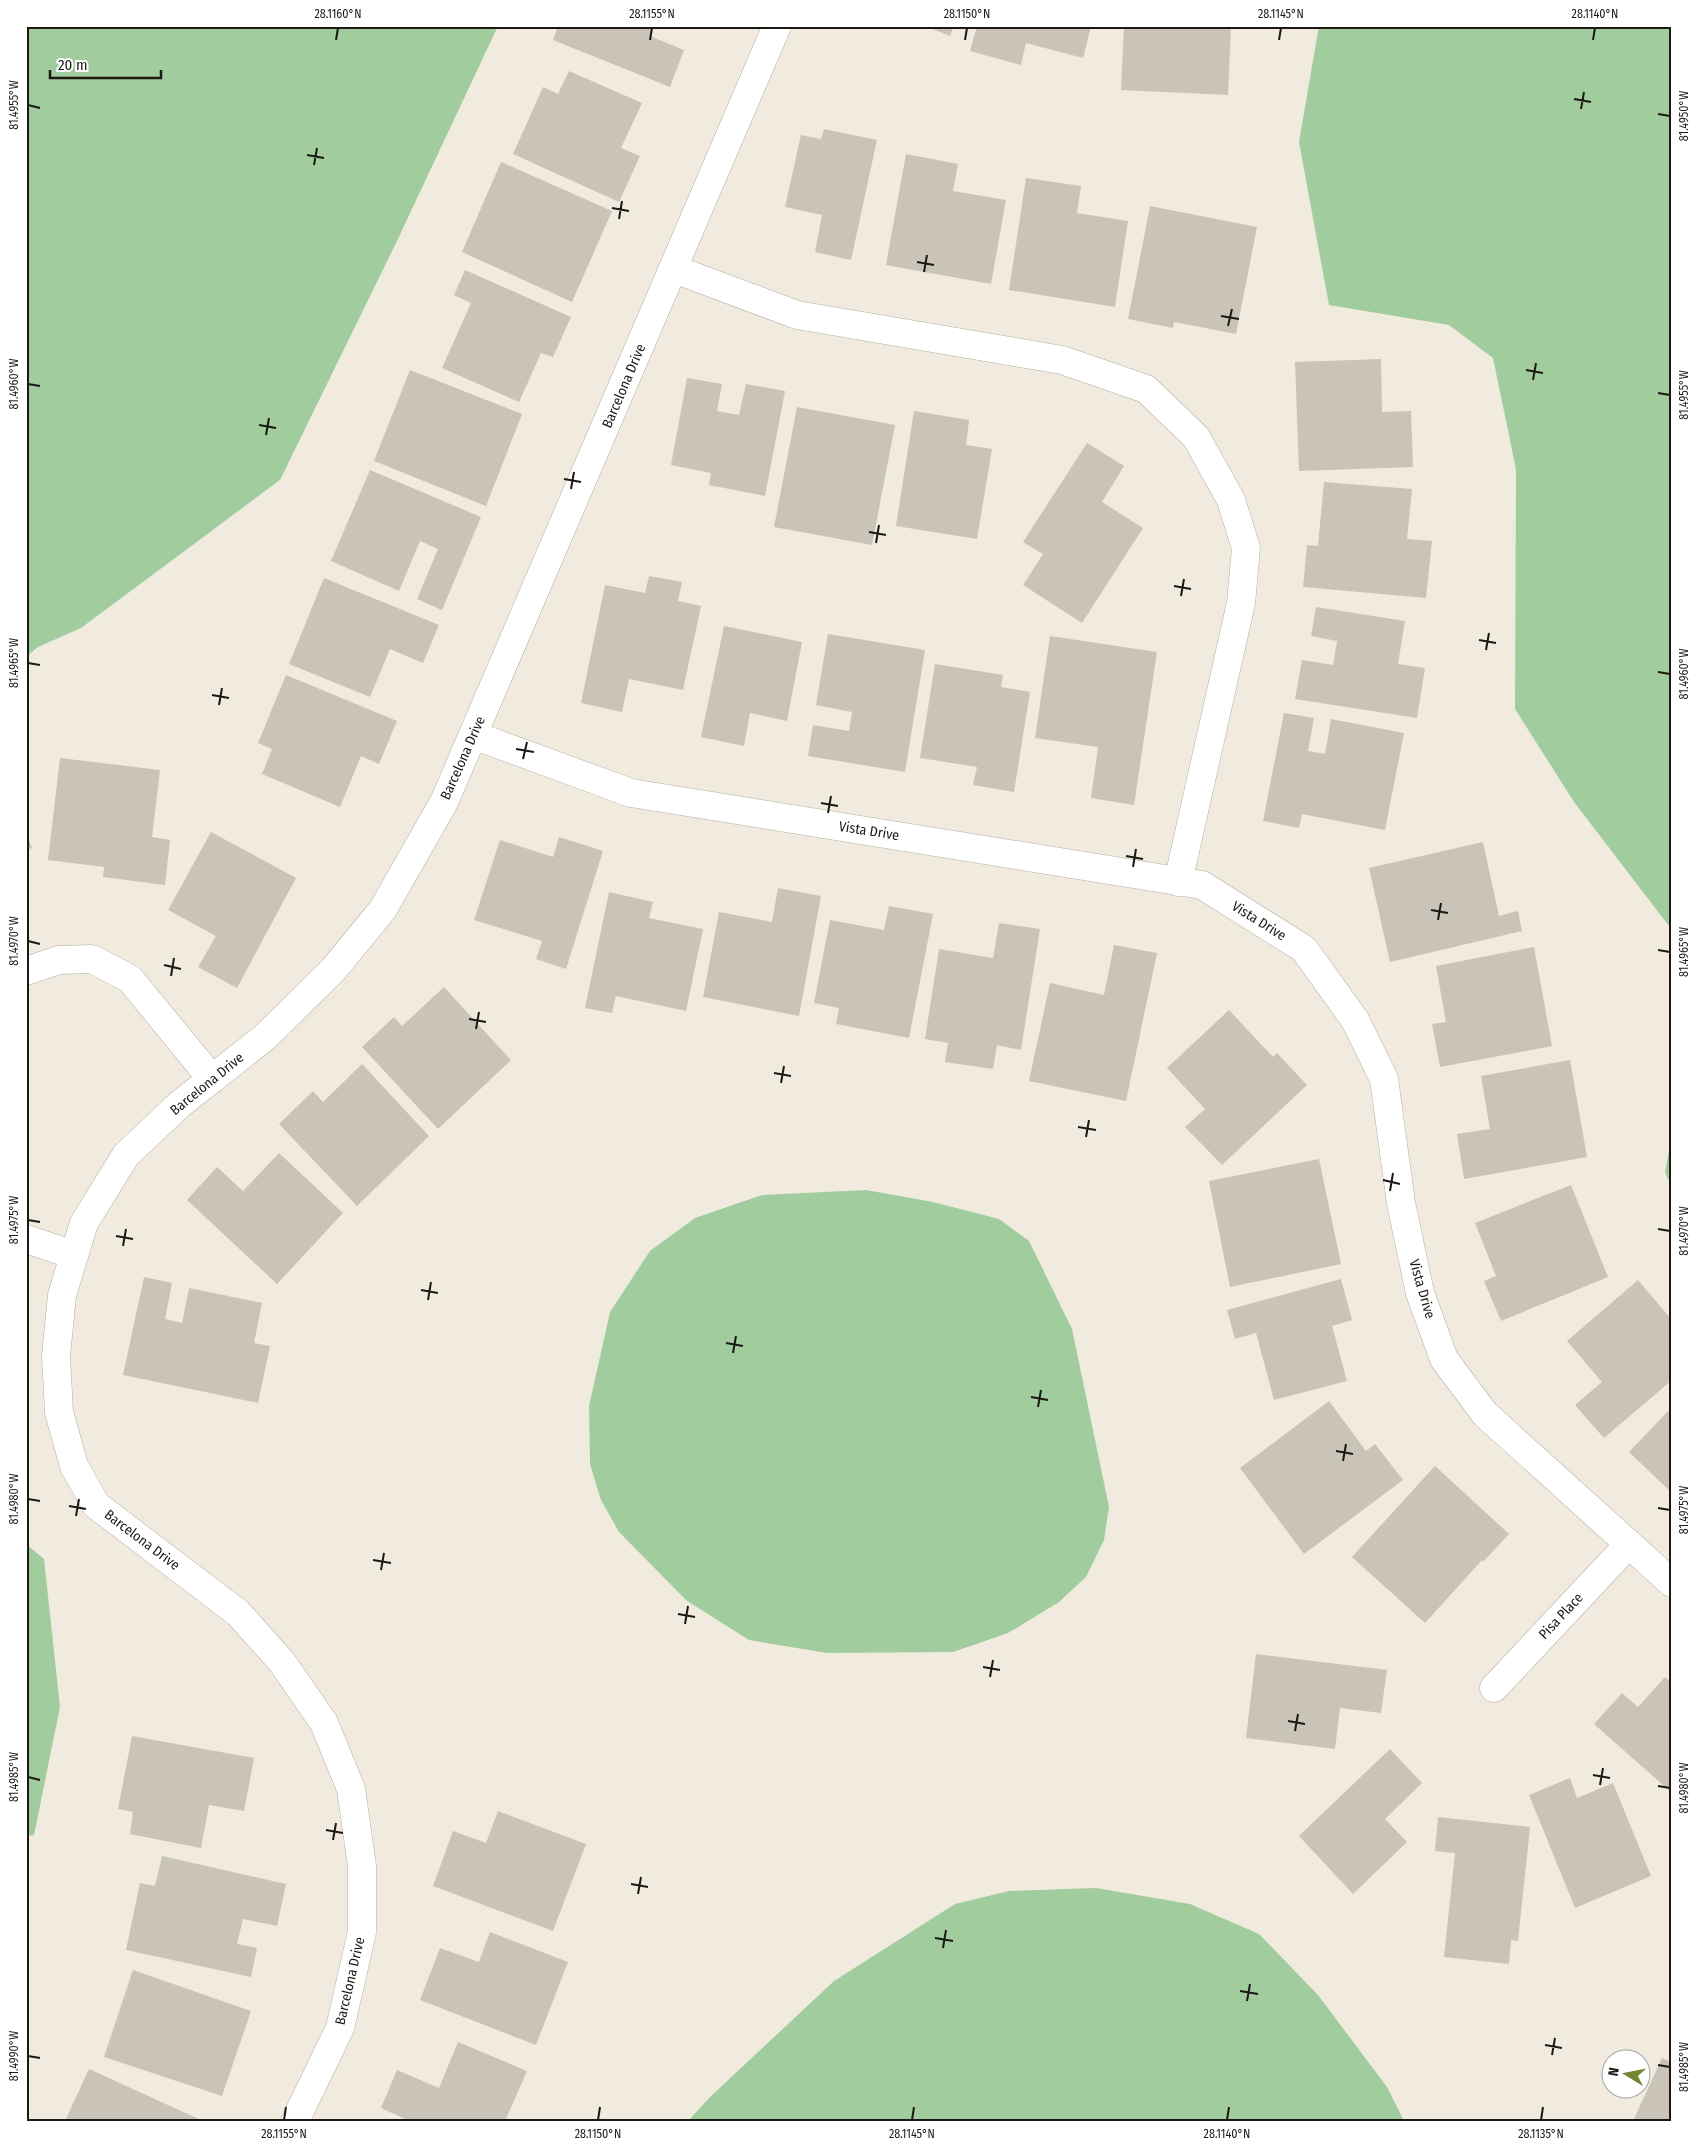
<svg xmlns="http://www.w3.org/2000/svg" width="1698" height="2147" font-family="'Fira Sans Condensed',sans-serif">
<style>
.green{fill:#a0cc9e}
.building{fill:#c9c3b8}
.lines{fill:none;stroke-linecap:round;stroke-linejoin:round}
.minor-casing{stroke:#b5afa3;stroke-width:29}
.minor{stroke:#fff;stroke-width:28}
.ticks{fill:none;stroke:#1c1915;stroke-width:2}
.labels{text-anchor:middle;dominant-baseline:central;stroke-width:5;stroke-linejoin:round;paint-order:stroke}
.street-label{font-size:14px;fill:#1c1915;stroke:#fff}
.neatline{fill:none;stroke:#1c1915;stroke-width:2}
.ticks-label{font-size:12px;text-anchor:middle;fill:#1c1915}
</style>
<rect width="100%" height="100%" fill="#f1ebdf"/>
<g class="green">
<polygon points="26,26 498,26 396,243 280,480 81,628 38,647 26,657"/>
<polygon points="1319,26 1672,26 1672,969 1669,926 1574,802 1515,709 1516,469 1493,358 1449,325 1329,305 1299,142"/>
<polygon points="1672,1135 1672,1188 1665,1172"/>
<polygon points="866,1190 933,1202 999,1219 1029,1241 1072,1329 1109,1507 1104,1540 1086,1577 1059,1602 1008,1633 953,1652 827,1653 749,1640 687,1601 619,1532 601,1500 590,1464 589,1406 610,1312 650,1251 695,1218 762,1195"/>
<polygon points="26,1544 44,1559 60,1707 34,1835 26,1836"/>
<polygon points="1096,1888 1190,1904 1259,1934 1318,1995 1387,2087 1404,2121 688,2121 710,2097 834,1981 955,1904 1009,1891"/>
</g>
<g class="building">
<polygon points="558,26 654,26 650,36 684,50 670,87 553,40"/>
<polygon points="925,26 954,26 950,36"/>
<polygon points="977,26 1091,26 1083,58 1026,43 1021,65 970,51"/>
<polygon points="1124,26 1231,26 1228,95 1121,90"/>
<polygon points="569,71 642,103 621,148 640,156 619,202 513,154 543,87 558,94"/>
<polygon points="824,129 877,140 851,260 815,252 822,215 785,207 801,135 821,139"/>
<polygon points="906,154 958,164 953,191 1006,200 991,284 886,265"/>
<polygon points="501,162 612,211 572,302 462,252"/>
<polygon points="1026,178 1081,186 1077,213 1128,221 1115,307 1009,290"/>
<polygon points="1150,206 1257,227 1236,334 1174,322 1173,328 1128,319"/>
<polygon points="465,270 571,317 553,357 541,353 519,402 442,368 471,303 454,295"/>
<polygon points="1381,359 1382,412 1411,411 1413,467 1299,471 1295,362"/>
<polygon points="410,370 522,414 486,506 374,461"/>
<polygon points="687,378 722,384 717,411 739,415 746,384 785,391 765,496 709,485 711,473 671,465"/>
<polygon points="797,407 895,425 872,545 774,527"/>
<polygon points="914,411 969,420 966,445 992,449 977,539 896,526"/>
<polygon points="1087,443 1124,466 1102,502 1143,528 1082,623 1023,585 1043,554 1023,542"/>
<polygon points="370,470 481,517 442,610 417,599 438,549 420,541 399,591 331,561"/>
<polygon points="1324,482 1412,489 1407,539 1432,541 1426,598 1303,587 1307,545 1318,546"/>
<polygon points="649,576 682,582 678,601 701,606 683,690 629,679 622,712 581,703 605,585 645,593"/>
<polygon points="324,578 439,625 423,663 390,649 370,697 289,664"/>
<polygon points="1316,607 1405,621 1398,664 1425,668 1417,718 1295,699 1302,660 1333,665 1337,641 1311,636"/>
<polygon points="724,626 802,642 787,721 750,713 744,746 701,737"/>
<polygon points="828,634 925,650 905,772 808,756 813,725 849,731 852,712 816,705"/>
<polygon points="1050,636 1157,652 1134,805 1091,798 1098,747 1035,738"/>
<polygon points="935,664 1003,675 1001,687 1030,692 1014,792 973,785 977,767 920,758"/>
<polygon points="286,675 397,721 379,764 361,756 340,807 262,774 272,749 258,743"/>
<polygon points="1284,713 1314,718 1308,751 1325,754 1331,719 1404,733 1385,830 1302,814 1299,828 1263,821"/>
<polygon points="60,758 160,770 152,837 170,840 165,885 103,877 104,867 48,860"/>
<polygon points="26,832 32,848 26,850"/>
<polygon points="211,832 296,878 237,988 198,967 216,936 168,910"/>
<polygon points="559,837 603,851 566,969 536,959 542,941 474,920 500,840 553,857"/>
<polygon points="1483,842 1499,916 1518,911 1522,931 1390,962 1369,868"/>
<polygon points="778,888 821,896 799,1016 703,997 719,912 772,922"/>
<polygon points="609,892 653,902 649,918 703,929 686,1011 616,996 612,1013 585,1008"/>
<polygon points="889,906 933,914 909,1038 836,1024 839,1008 814,1003 830,920 884,930"/>
<polygon points="999,923 1040,929 1021,1050 997,1045 993,1069 945,1062 948,1043 925,1039 939,949 993,958"/>
<polygon points="1114,945 1157,953 1126,1101 1029,1081 1050,983 1104,995"/>
<polygon points="1534,947 1552,1046 1440,1067 1432,1024 1446,1022 1436,966"/>
<polygon points="444,987 511,1060 438,1129 362,1047 394,1017 402,1026"/>
<polygon points="1229,1010 1273,1057 1277,1053 1307,1085 1222,1165 1185,1127 1205,1109 1167,1068"/>
<polygon points="1570,1060 1587,1157 1464,1179 1457,1134 1490,1129 1481,1076"/>
<polygon points="362,1064 429,1136 357,1206 279,1124 313,1091 323,1102"/>
<polygon points="279,1153 343,1213 277,1284 187,1200 217,1167 243,1191"/>
<polygon points="1319,1159 1341,1264 1230,1287 1209,1181"/>
<polygon points="1571,1185 1608,1277 1501,1321 1484,1281 1496,1276 1475,1223"/>
<polygon points="144,1277 172,1283 165,1319 182,1323 189,1288 262,1303 254,1343 270,1346 258,1403 123,1375"/>
<polygon points="1341,1279 1352,1320 1332,1326 1347,1381 1274,1400 1256,1333 1235,1339 1227,1310"/>
<polygon points="1638,1280 1672,1320 1672,1380 1604,1438 1575,1405 1602,1382 1567,1341"/>
<polygon points="1329,1401 1366,1451 1375,1444 1403,1480 1304,1554 1240,1468"/>
<polygon points="1672,1407 1672,1493 1629,1452"/>
<polygon points="1435,1466 1509,1534 1483,1562 1482,1560 1425,1623 1352,1557"/>
<polygon points="1256,1654 1387,1670 1381,1713 1340,1708 1335,1749 1246,1738"/>
<polygon points="1665,1677 1672,1683 1672,1793 1594,1724 1622,1693 1638,1707"/>
<polygon points="132,1736 254,1758 244,1811 209,1805 201,1848 130,1834 133,1812 118,1809"/>
<polygon points="1390,1749 1422,1783 1385,1819 1407,1842 1353,1894 1299,1836"/>
<polygon points="1570,1778 1577,1798 1613,1783 1651,1876 1575,1908 1529,1795"/>
<polygon points="498,1811 586,1844 553,1931 433,1886 453,1831 486,1843"/>
<polygon points="1438,1817 1530,1827 1518,1941 1511,1940 1509,1964 1444,1957 1455,1853 1435,1851"/>
<polygon points="162,1856 286,1884 277,1926 243,1919 237,1944 257,1948 251,1977 126,1950 140,1883 155,1886"/>
<polygon points="490,1932 568,1962 536,2045 420,2000 440,1948 479,1962"/>
<polygon points="133,1970 251,2011 222,2096 104,2057"/>
<polygon points="458,2042 527,2071 505,2121 410,2121 381,2108 397,2070 439,2088"/>
<polygon points="1662,2058 1672,2062 1672,2121 1633,2121"/>
<polygon points="89,2069 203,2121 65,2121"/>
</g>
<g class="lines">
<defs>
<g id="minor">
<polyline points="674,269 797,315 1062,360 1146,389 1196,437 1231,500 1246,548 1241,603 1178,882"/>
<polyline points="473,735 631,793 1202,885 1304,949 1355,1020 1384,1079 1401,1203 1420,1293 1444,1359 1485,1414 1672,1583"/>
<polyline points="26,971 59,960 92,959 130,979 212,1079"/>
<polyline points="26,1239 74,1255"/>
<polyline points="1494,1688 1629,1544"/>
<polyline points="295,2121 340,2028 362,1932 362,1866 351,1789 324,1723 282,1662 238,1613 96,1505 74,1466 59,1412 56,1356 62,1295 84,1223 126,1155 180,1104 265,1037 333,970 383,909 444,802 777,26"/>
</g>
</defs>
<use href="#minor" class="minor-casing"/>
<use href="#minor" class="minor"/>
</g>
<path class="ticks" d="M 336,40 L 338,28M 650,40 L 652,28M 965,40 L 967,28M 1279,40 L 1281,28M 1593,40 L 1595,28M 1574,99 L 1591,102M 28,105 L 40,108M 1581,109 L 1584,92M 1658,114 L 1670,116M 307,155 L 324,158M 314,165 L 317,148M 612,208 L 629,211M 619,219 L 622,201M 917,262 L 934,265M 924,272 L 927,255M 1221,316 L 1239,319M 1228,326 L 1232,309M 1526,370 L 1543,373M 1533,380 L 1536,363M 28,384 L 40,386M 1658,393 L 1670,395M 259,425 L 276,428M 266,435 L 269,418M 564,479 L 581,482M 571,489 L 574,472M 869,532 L 886,535M 876,543 L 879,525M 1174,586 L 1191,589M 1181,596 L 1184,579M 1479,640 L 1496,643M 1486,650 L 1489,633M 28,663 L 40,665M 1658,672 L 1670,674M 212,695 L 229,698M 219,705 L 222,688M 516,749 L 534,752M 523,759 L 527,742M 821,803 L 838,806M 828,813 L 831,796M 1126,856 L 1143,859M 1133,867 L 1136,849M 1431,910 L 1448,913M 1438,920 L 1441,903M 28,941 L 40,944M 1658,950 L 1670,952M 164,965 L 181,969M 171,976 L 174,958M 469,1019 L 486,1022M 476,1029 L 479,1012M 774,1073 L 791,1076M 781,1083 L 784,1066M 1078,1127 L 1096,1130M 1086,1137 L 1089,1120M 1383,1180 L 1400,1184M 1390,1191 L 1393,1173M 28,1220 L 40,1222M 1658,1229 L 1670,1231M 116,1236 L 133,1239M 123,1246 L 126,1229M 421,1290 L 438,1293M 428,1300 L 431,1282M 726,1343 L 743,1346M 733,1353 L 736,1336M 1031,1397 L 1048,1400M 1038,1407 L 1041,1390M 1336,1451 L 1353,1454M 1343,1461 L 1346,1444M 28,1499 L 40,1501M 69,1506 L 86,1509M 1658,1508 L 1670,1510M 76,1516 L 79,1499M 373,1560 L 391,1563M 381,1570 L 384,1553M 678,1614 L 695,1617M 685,1624 L 688,1606M 983,1667 L 1000,1670M 990,1677 L 993,1660M 1288,1721 L 1305,1724M 1295,1731 L 1298,1714M 1593,1775 L 1610,1778M 28,1777 L 40,1780M 1600,1785 L 1603,1768M 1658,1786 L 1670,1788M 326,1830 L 343,1833M 333,1840 L 336,1823M 631,1884 L 648,1887M 638,1894 L 641,1877M 935,1938 L 953,1941M 943,1948 L 946,1930M 1240,1991 L 1258,1994M 1247,2001 L 1250,1984M 1545,2045 L 1562,2048M 1552,2055 L 1555,2038M 28,2056 L 40,2058M 1658,2065 L 1670,2067M 284,2120 L 286,2107M 598,2120 L 600,2107M 912,2120 L 914,2107M 1227,2120 L 1229,2107M 1541,2120 L 1543,2107"/>
<g class="labels">
<g class="street-label">
<text transform="translate(624 386) rotate(-67)">Barcelona Drive</text>
<text transform="translate(463 758) rotate(-66)">Barcelona Drive</text>
<text transform="translate(869 831) rotate(9)">Vista Drive</text>
<text transform="translate(1259 921) rotate(32)">Vista Drive</text>
<text transform="translate(207 1084) rotate(-39)">Barcelona Drive</text>
<text transform="translate(1422 1289) rotate(74)">Vista Drive</text>
<text transform="translate(142 1540) rotate(37)">Barcelona Drive</text>
<text transform="translate(1561 1616) rotate(-47)">Pisa Place</text>
<text transform="translate(350 1981) rotate(-77)">Barcelona Drive</text>
</g>
</g>
<rect width="1698" height="2147" fill="none" stroke="#ffffff" stroke-width="55"/>
<g transform="translate(1626 2074) rotate(280)"><circle r="24" fill="#ffffff" stroke="#a4a3a1"/>
<path d="M0-4L9 19L0 12L-9 19Z" fill="#718535"/>
<text y="-8" font-size="14" font-weight="bold" text-anchor="middle" fill="#1c1915">N</text>
</g>
<path d="M50 70v8h111v-8" fill="none" stroke="#1c1915" stroke-width="2.5"/>
<text x="58" y="70" font-size="15" fill="#1c1915" stroke="#ffffff" stroke-width="4" paint-order="stroke">20 m</text>
<rect x="28" y="28" width="1642" height="2092" class="neatline"/>
<g class="ticks-label">
<text x="338" y="18">28.1160°N</text>
<text x="652" y="18">28.1155°N</text>
<text x="967" y="18">28.1150°N</text>
<text x="1281" y="18">28.1145°N</text>
<text x="1595" y="18">28.1140°N</text>
<text transform="translate(14 105) rotate(-90)" y="4">81.4955°W</text>
<text transform="translate(1684 116) rotate(-90)" y="4">81.4950°W</text>
<text transform="translate(14 384) rotate(-90)" y="4">81.4960°W</text>
<text transform="translate(1684 395) rotate(-90)" y="4">81.4955°W</text>
<text transform="translate(14 663) rotate(-90)" y="4">81.4965°W</text>
<text transform="translate(1684 674) rotate(-90)" y="4">81.4960°W</text>
<text transform="translate(14 941) rotate(-90)" y="4">81.4970°W</text>
<text transform="translate(1684 952) rotate(-90)" y="4">81.4965°W</text>
<text transform="translate(14 1220) rotate(-90)" y="4">81.4975°W</text>
<text transform="translate(1684 1231) rotate(-90)" y="4">81.4970°W</text>
<text transform="translate(14 1499) rotate(-90)" y="4">81.4980°W</text>
<text transform="translate(1684 1510) rotate(-90)" y="4">81.4975°W</text>
<text transform="translate(14 1777) rotate(-90)" y="4">81.4985°W</text>
<text transform="translate(1684 1788) rotate(-90)" y="4">81.4980°W</text>
<text transform="translate(14 2056) rotate(-90)" y="4">81.4990°W</text>
<text transform="translate(1684 2067) rotate(-90)" y="4">81.4985°W</text>
<text x="284" y="2138">28.1155°N</text>
<text x="598" y="2138">28.1150°N</text>
<text x="912" y="2138">28.1145°N</text>
<text x="1227" y="2138">28.1140°N</text>
<text x="1541" y="2138">28.1135°N</text>
</g>
</svg>
